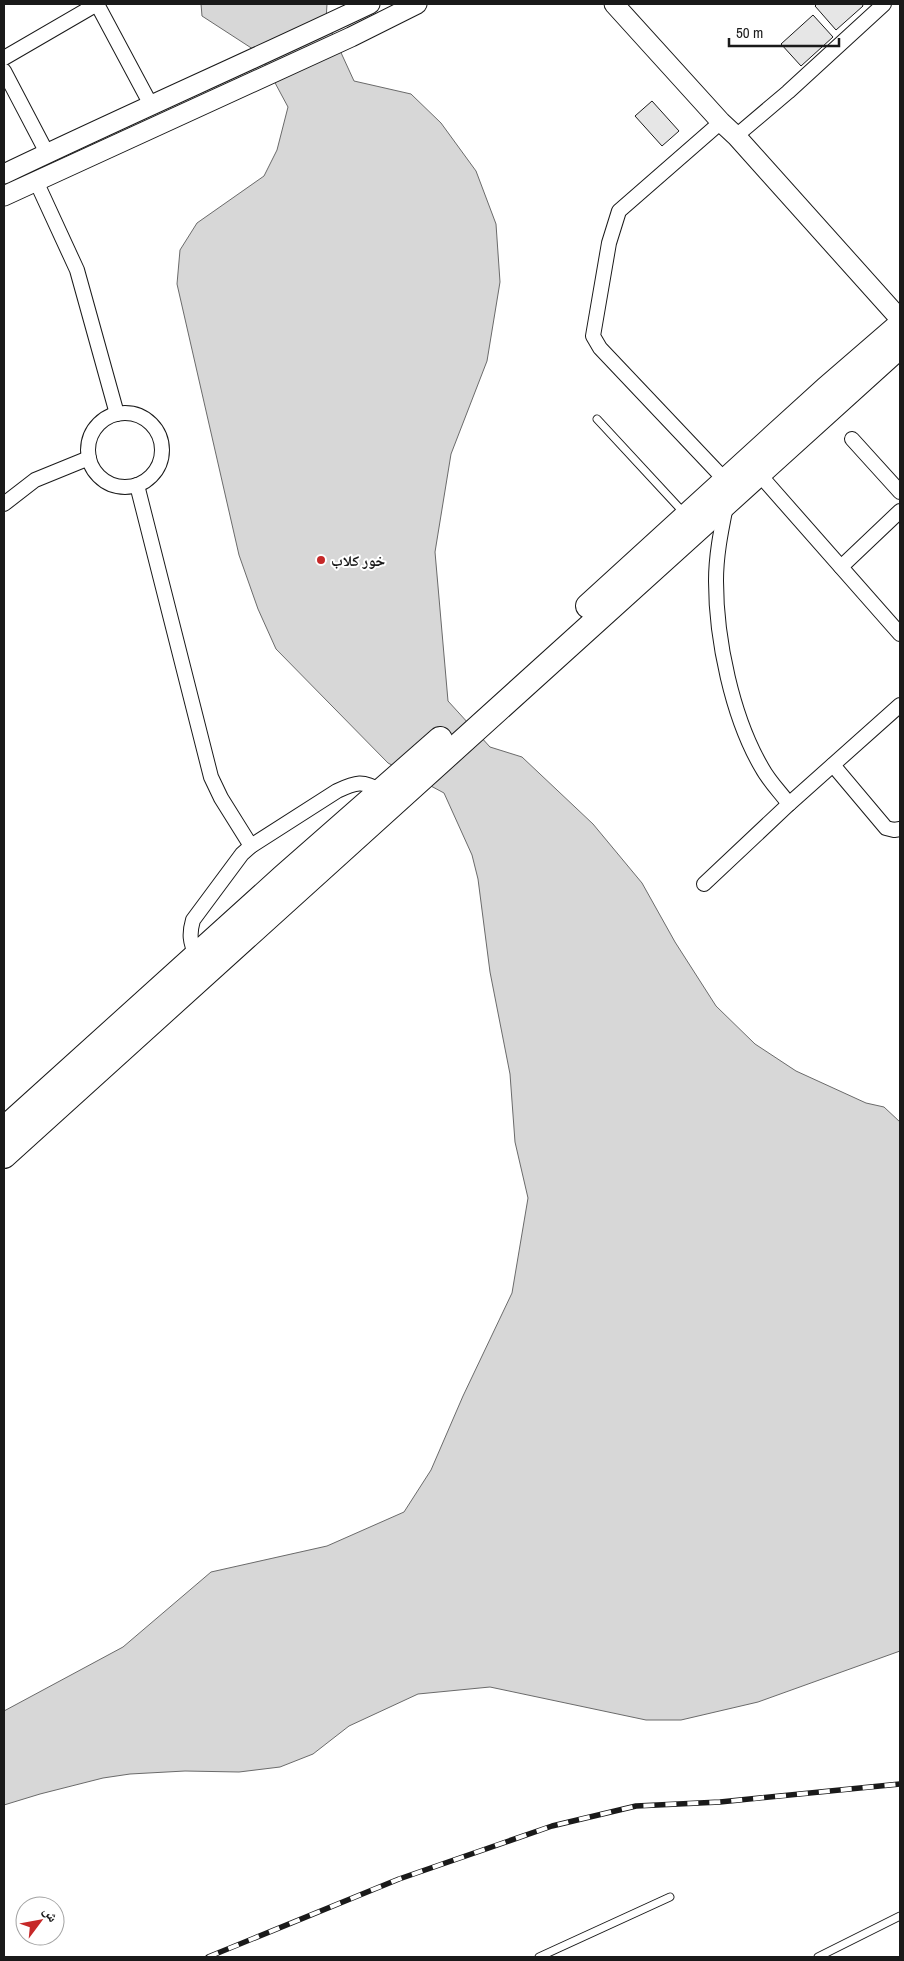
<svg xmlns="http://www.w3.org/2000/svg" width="904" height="1961" font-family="'Archivo Narrow','Noto Naskh Arabic',sans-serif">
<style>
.water{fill:#d7d7d7;stroke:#6a6a6a}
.building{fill:#e6e6e6;stroke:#1a1a1a}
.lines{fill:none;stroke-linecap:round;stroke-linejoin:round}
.lane-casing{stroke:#1a1a1a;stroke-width:9}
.street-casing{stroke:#1a1a1a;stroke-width:16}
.secondary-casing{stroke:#1a1a1a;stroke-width:21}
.highway-casing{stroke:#1a1a1a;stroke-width:26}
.lane{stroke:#fff;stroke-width:7}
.street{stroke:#fff;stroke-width:14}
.secondary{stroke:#fff;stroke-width:19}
.highway{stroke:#fff;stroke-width:24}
.rail-casing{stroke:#1a1a1a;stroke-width:5.5}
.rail{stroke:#fff;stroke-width:4;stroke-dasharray:11;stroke-linecap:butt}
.poi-dot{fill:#c62828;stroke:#fff;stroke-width:2}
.labels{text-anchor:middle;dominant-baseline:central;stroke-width:4;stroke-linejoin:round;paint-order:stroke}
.poi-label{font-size:15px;font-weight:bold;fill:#1a1a1a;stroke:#fff;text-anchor:start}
</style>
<rect width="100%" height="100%" fill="#fff"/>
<polygon class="water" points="201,4 327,4 326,20 354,81 411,94 441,123 476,171 496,224 500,282 487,361 451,454 435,552 448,701 490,747 522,757 593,824 642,883 675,942 716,1006 755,1044 796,1071 866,1103 884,1107 900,1122 900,1651 758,1702 681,1720 646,1720 490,1687 418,1694 349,1726 313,1754 280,1767 239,1772 185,1771 130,1774 103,1778 40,1794 4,1805 4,1711 123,1647 211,1572 327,1546 404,1512 431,1470 463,1396 512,1293 528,1198 515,1142 510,1074 490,972 478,879 472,855 444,793 388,763 276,649 258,609 239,555 177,284 180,250 197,223 264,176 277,150 288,107 259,53 202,16"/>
<g class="building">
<polygon points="817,4 862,4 863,6 836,30 815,6"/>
<polygon points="813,15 833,37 801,66 781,44"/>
<polygon points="652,101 679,131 662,146 635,116"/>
</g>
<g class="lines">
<defs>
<g id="lane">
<polyline points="597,419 685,514"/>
<polyline points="539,1957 670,1897"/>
<polyline points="818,1957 900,1916"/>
</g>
<g id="street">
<polyline points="97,4 151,105"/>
<polyline points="4,58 97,4"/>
<polyline points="4,71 47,153"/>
<polyline points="721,122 619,211 609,243 593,336 600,348 726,481"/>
<polyline points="736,136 788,92 884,4"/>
<polyline points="36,181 77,270 117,414"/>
<circle cx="125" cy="450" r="37"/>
<polyline points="852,439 900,492"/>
<polyline points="759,474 900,634"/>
<polyline points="137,485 211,777 221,798 251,846"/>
<polyline points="4,504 35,480 89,458"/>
<path d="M 726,506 C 721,531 716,555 716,581 C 716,639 732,717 762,768 C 769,781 780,792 789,804"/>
<polyline points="841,567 900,511"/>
<polyline points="833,765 886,828 894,830 900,829"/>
<polyline points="704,884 789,804 900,705"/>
<path d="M 196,955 C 190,942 189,934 193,920 L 242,854 L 251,846 L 337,791 C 356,782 363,780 381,791"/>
</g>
<g id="secondary">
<polyline points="614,4 721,122 736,136 900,319"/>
<path d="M 4,174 C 125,116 248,62 370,4"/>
<polyline points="4,196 351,37 417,4"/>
</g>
<g id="highway">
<polyline points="588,606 826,389 900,325"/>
<polyline points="4,1129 283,877 440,739"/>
<polyline points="4,1156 900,346"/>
</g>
</defs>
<use href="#lane" class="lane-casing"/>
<use href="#street" class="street-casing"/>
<use href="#secondary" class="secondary-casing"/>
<use href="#highway" class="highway-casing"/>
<use href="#lane" class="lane"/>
<use href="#street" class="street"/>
<use href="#secondary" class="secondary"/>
<use href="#highway" class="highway"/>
<defs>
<polyline id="rail" points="208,1957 399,1879 552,1826 636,1806 720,1802 900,1784"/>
</defs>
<use href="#rail" class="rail-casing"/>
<use href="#rail" class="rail"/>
</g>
<circle class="poi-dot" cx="321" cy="560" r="5"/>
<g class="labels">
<g class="poi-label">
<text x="331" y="560">خور كلاب</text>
</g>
</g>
<rect width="904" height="1961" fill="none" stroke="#1a1a1a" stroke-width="10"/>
<g transform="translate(40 1921) rotate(58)"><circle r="24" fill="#ffffff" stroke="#a3a3a3"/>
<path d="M0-4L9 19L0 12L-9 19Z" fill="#c62828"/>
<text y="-8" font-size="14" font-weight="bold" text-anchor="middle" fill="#1a1a1a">ش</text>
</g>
<path d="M729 38v8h110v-8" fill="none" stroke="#1a1a1a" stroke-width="2.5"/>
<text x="736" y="38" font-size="15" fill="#1a1a1a" stroke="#ffffff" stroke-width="4" paint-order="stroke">50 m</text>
</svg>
